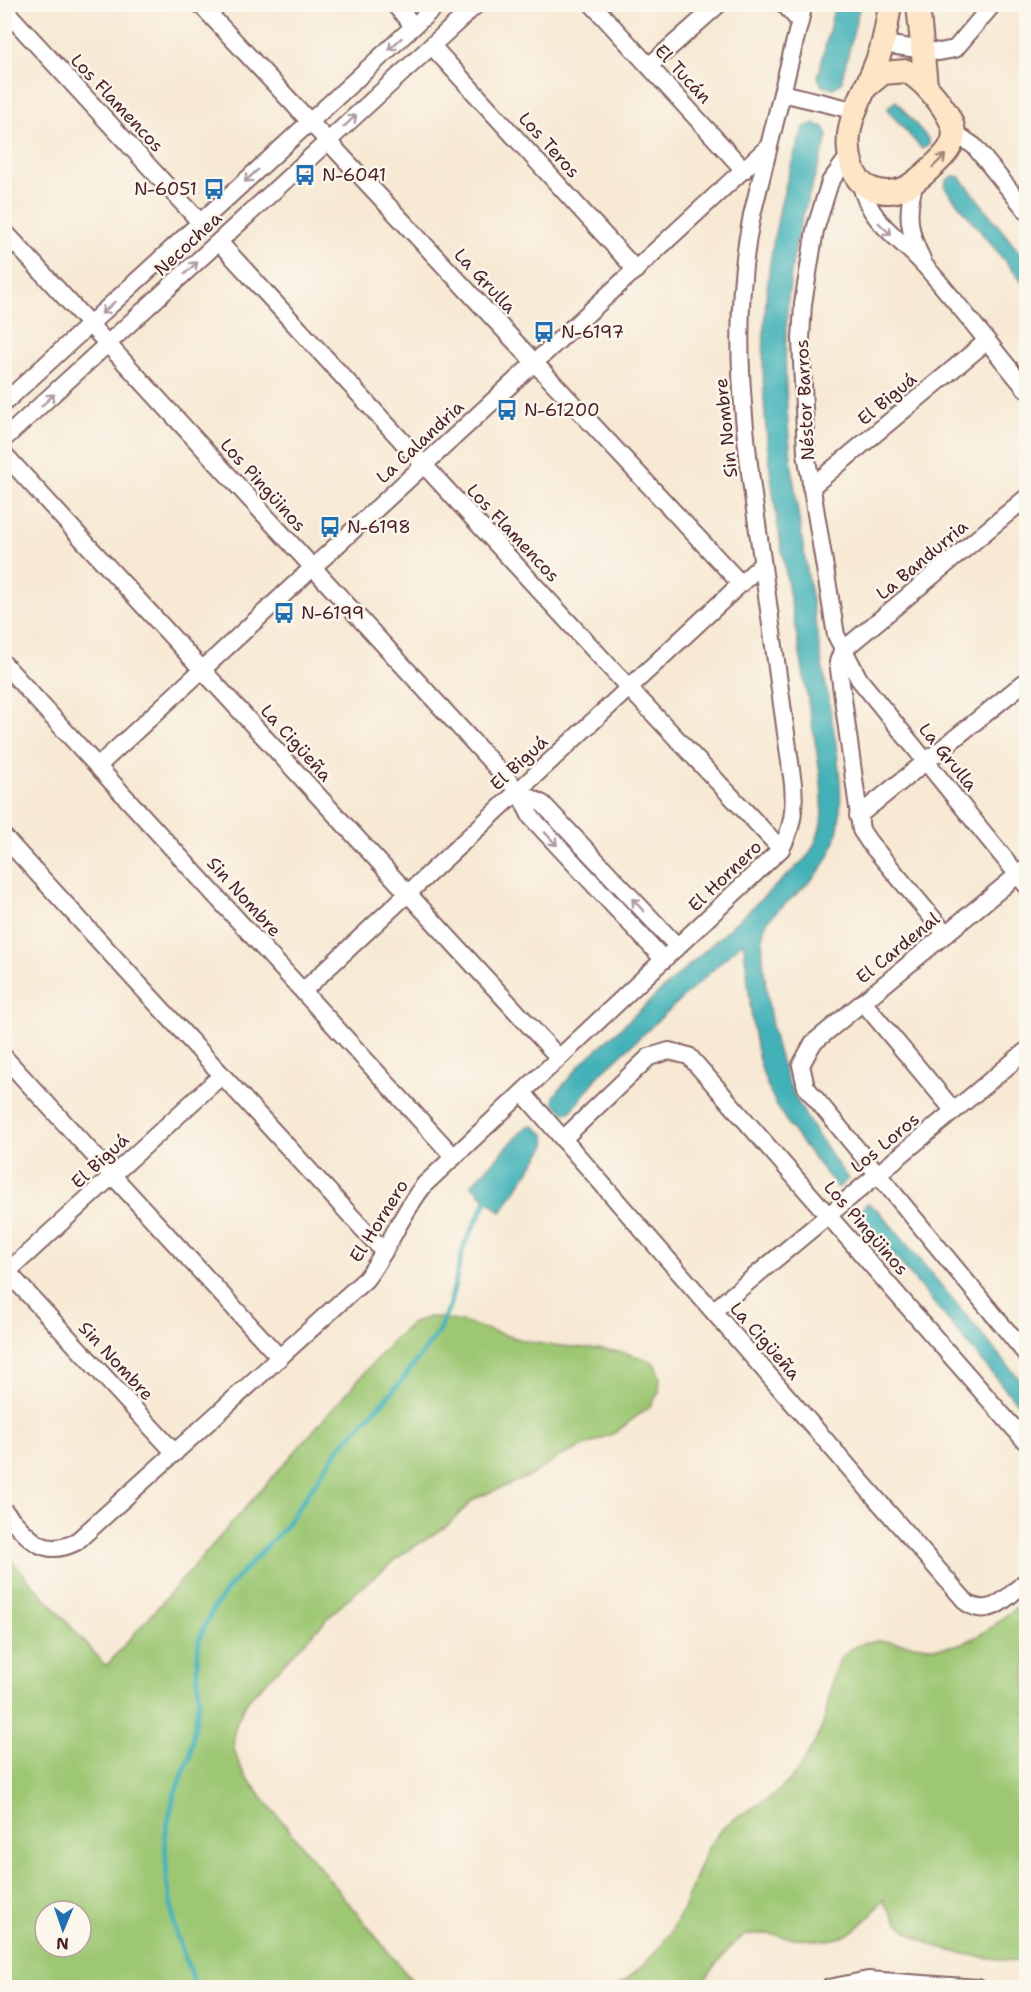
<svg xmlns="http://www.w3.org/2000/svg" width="1031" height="1992" font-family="'Shantell Sans',sans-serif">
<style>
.green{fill:#9dc773;stroke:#74734f;stroke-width:1.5;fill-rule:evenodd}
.water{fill:#42b2b8;stroke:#466872;stroke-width:1.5}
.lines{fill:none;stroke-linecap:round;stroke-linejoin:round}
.stream{stroke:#42b2b8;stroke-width:5}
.street-casing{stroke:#876666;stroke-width:20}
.secondary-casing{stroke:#876666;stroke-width:26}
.street{stroke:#fff;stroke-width:16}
.secondary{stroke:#fde5c5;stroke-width:22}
.oneway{stroke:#ae9aa0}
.oneway2{stroke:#a48278}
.labels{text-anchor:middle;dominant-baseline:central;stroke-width:5;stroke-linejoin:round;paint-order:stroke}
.street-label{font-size:18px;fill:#4a1f2b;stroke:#fbf7ec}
.poi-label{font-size:18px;fill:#4a1f2b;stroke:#fbf7ec;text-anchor:start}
</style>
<rect width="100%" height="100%" fill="#fbf7ec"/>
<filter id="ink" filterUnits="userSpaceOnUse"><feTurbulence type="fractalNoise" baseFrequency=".0167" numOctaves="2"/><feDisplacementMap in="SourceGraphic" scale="12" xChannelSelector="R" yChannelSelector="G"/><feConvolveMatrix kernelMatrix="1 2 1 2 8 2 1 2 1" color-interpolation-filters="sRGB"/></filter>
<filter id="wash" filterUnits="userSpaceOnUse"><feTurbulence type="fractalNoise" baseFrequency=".008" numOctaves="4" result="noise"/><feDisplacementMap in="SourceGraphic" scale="24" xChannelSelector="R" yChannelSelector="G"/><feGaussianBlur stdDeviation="1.35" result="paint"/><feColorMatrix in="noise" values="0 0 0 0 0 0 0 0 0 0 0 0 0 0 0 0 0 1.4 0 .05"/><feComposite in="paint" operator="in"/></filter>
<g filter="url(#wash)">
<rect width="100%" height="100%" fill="#f7e9d4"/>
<g class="green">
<path d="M 429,1317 C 468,1319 499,1336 536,1343 C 576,1350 617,1345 654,1363 L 660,1378 L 659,1392 L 650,1406 L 616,1432 L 559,1457 L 532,1475 L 474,1499 L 447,1526 L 404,1553 L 344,1602 L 248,1700 C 230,1728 228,1748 246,1777 L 417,1987 L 5,1987 L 5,1553 L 106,1666 L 395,1338 L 411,1324 ZM 45,1911 L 81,1911 L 81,1947 L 45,1947 Z"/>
<path d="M 1026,1599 L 1026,1963 C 972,1954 910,1956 883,1900 C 846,1948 832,1943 775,1935 C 765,1934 753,1932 743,1937 C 727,1946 712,1973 698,1987 L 616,1987 C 644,1968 666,1944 681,1913 C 695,1885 700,1851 723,1828 C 738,1813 760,1806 776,1793 C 791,1781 803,1764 812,1747 C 817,1738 823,1728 825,1718 C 831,1697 829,1665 848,1651 C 877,1629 913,1651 946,1647 C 978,1643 1002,1619 1026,1599 Z"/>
</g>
<g class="water">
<polygon points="835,5 860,5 841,83 833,88 822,86 818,77"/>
<polygon points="896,101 929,140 929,144 922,149 889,112 888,107"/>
<path d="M 813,124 L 824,127 L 828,137 C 816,172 804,207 796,243 C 770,375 797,507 818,638 C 825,689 844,764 840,813 C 836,860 818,875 785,904 C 779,910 770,916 766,924 C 758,938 766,984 768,1001 C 779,1083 802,1114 848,1179 L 838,1188 C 812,1155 781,1122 766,1082 C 749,1037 751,989 743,942 L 600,1074 L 570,1112 L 565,1113 L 554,1103 L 554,1096 L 580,1065 L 806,858 C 820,840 823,820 822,798 C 821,764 812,729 807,695 C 791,597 769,498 764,399 C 760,311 771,223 799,140 L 804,127 Z"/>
<polygon points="953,176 960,177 1026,261 1026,287 945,188 946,181"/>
<polygon points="527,1126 534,1126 545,1135 546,1145 501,1212 471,1185"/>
<polygon points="868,1203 879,1211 1026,1387 1026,1414 858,1212"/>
</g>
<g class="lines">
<polyline class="stream" points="196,1988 176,1933 167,1882 165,1837 174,1795 190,1756 199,1697 197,1666 199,1639 212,1611 230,1585 284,1528 340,1447 400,1383 438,1332 450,1304 464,1245 489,1196"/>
</g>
</g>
<g filter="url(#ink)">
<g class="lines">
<defs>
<g id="street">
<polyline points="200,4 741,584"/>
<polyline points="394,4 414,26"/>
<polyline points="592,4 744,170"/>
<polyline points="784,4 800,22"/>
<polyline points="4,9 201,223"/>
<polyline points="883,44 939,52 955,49 993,4"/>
<polyline points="432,46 636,270"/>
<polyline points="649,66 719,4"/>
<polyline points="782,93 853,110"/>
<polyline points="955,133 974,146 1026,210"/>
<polyline points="849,156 830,182 815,230 803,304 801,339 806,453 836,635 859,679 1026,885"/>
<path d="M 860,182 C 871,226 899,236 926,267 C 961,307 993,349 1026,389"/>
<path d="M 915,183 C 906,211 908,232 922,259"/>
<polyline points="4,231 518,791 531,817 664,960"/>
<polyline points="219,242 629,688 781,849"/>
<polyline points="4,403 438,4"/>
<polyline points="4,439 477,4"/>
<polyline points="4,454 559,1058"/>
<polyline points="811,487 987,341"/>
<polyline points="4,664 454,1157"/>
<polyline points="98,766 768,147"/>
<polyline points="518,791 543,804 678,947"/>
<polyline points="858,816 1026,681"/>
<polyline points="4,837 384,1252"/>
<polyline points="1026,868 813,1043 801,1065 806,1087 1026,1354"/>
<polyline points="946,934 869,842 861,830 838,662 842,651 1026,498"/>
<polyline points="303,991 762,564"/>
<polyline points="863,1002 954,1111"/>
<polyline points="4,1057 280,1358"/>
<path d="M 523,1093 L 967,1603 C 990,1619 1009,1596 1026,1581"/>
<polyline points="563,1139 649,1057 669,1051 689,1056 1026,1442"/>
<polyline points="4,1268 175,1453"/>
<polyline points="4,1275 222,1075"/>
<polyline points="713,1311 1026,1051"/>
<path d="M 4,1511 C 27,1535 41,1560 76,1542 L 366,1279 C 389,1249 401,1213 425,1184 L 781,849 C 793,827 795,808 793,784 C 782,704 771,624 760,545 C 744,434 729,326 752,215 L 804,4"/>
<polyline points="829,1988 868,1980 978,1988"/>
</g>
<g id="secondary">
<polyline points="918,4 926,86"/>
<path d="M 866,87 L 883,73 L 906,71 C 919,78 927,87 936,98 C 959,128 962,141 932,167 C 915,183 898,199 872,189 C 861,185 855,177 852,166 C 839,124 865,96 878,58 C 885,41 887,23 890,4"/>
</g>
</defs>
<use href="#street" class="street-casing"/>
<use href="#secondary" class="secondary-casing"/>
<use href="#street" class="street"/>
<use href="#secondary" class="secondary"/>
</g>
<defs><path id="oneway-shaft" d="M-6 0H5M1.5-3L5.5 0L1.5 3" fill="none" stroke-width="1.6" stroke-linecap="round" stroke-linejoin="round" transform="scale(1.5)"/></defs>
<g class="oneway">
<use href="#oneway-shaft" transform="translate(395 44) rotate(137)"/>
<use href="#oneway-shaft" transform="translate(350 121) rotate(-43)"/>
<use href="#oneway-shaft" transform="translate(251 176) rotate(137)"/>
<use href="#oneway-shaft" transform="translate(885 229) rotate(44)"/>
<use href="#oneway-shaft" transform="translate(191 268) rotate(-43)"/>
<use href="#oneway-shaft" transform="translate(108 308) rotate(137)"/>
<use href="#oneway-shaft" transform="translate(48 400) rotate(-43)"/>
<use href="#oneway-shaft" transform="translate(551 839) rotate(47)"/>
<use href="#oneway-shaft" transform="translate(638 905) rotate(-133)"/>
</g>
<use class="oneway2" href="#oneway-shaft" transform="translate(939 161) rotate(-44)"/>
</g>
<defs>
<symbol id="bus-bare" viewBox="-9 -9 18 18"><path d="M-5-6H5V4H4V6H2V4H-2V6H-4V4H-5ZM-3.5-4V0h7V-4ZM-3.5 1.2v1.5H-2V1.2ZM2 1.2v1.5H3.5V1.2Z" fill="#1f6fb2" stroke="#fbf7ec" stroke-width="2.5" paint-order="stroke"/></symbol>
</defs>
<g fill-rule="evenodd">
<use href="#bus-bare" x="290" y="160" width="30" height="30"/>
<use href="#bus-bare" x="199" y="174" width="30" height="30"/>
<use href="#bus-bare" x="529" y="317" width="30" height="30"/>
<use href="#bus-bare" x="492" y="395" width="30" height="30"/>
<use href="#bus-bare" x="315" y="512" width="30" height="30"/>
<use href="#bus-bare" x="269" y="598" width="30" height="30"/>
</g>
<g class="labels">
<g class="street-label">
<text transform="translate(683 74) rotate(47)">El Tucán</text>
<text transform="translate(117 103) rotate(47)">Los Flamencos</text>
<text transform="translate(549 145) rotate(48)">Los Teros</text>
<text transform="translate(188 244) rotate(-43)">Necochea</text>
<text transform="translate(485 281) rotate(47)">La Grulla</text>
<text transform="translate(887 399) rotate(-40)">El Biguá</text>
<text transform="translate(805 400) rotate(-93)">Néstor Barros</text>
<text transform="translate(726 428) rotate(-96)">Sin Nombre</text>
<text transform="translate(420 442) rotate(-43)">La Calandria</text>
<text transform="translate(263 485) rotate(48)">Los Pingüinos</text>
<text transform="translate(513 533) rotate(47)">Los Flamencos</text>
<text transform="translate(922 560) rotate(-40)">La Bandurria</text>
<text transform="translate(296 743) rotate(48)">La Cigüeña</text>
<text transform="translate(948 757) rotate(51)">La Grulla</text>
<text transform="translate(519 763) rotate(-43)">El Biguá</text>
<text transform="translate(725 876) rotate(-44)">El Hornero</text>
<text transform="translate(244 897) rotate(48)">Sin Nombre</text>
<text transform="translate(898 948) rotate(-39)">El Cardenal</text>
<text transform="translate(885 1143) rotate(-40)">Los Loros</text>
<text transform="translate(100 1161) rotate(-43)">El Biguá</text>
<text transform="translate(379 1221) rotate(-58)">El Hornero</text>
<text transform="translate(866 1228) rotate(49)">Los Pingüinos</text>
<text transform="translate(765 1341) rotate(49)">La Cigüeña</text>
<text transform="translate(116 1361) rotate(47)">Sin Nombre</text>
</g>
<g class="poi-label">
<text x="322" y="175">N-6041</text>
<text x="197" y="189" text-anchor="end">N-6051</text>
<text x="561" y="332">N-6197</text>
<text x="524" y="410">N-61200</text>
<text x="347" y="527">N-6198</text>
<text x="301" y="613">N-6199</text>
</g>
</g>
<rect width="1031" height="1992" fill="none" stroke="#fbf7ec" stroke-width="24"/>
<g transform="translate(63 1929) rotate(182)"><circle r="28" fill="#fbf7ec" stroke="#b4a19f" stroke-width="1.5"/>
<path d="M0-4.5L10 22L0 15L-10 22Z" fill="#1f6fb2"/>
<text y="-9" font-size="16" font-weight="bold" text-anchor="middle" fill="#4a1f2b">N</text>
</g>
</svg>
